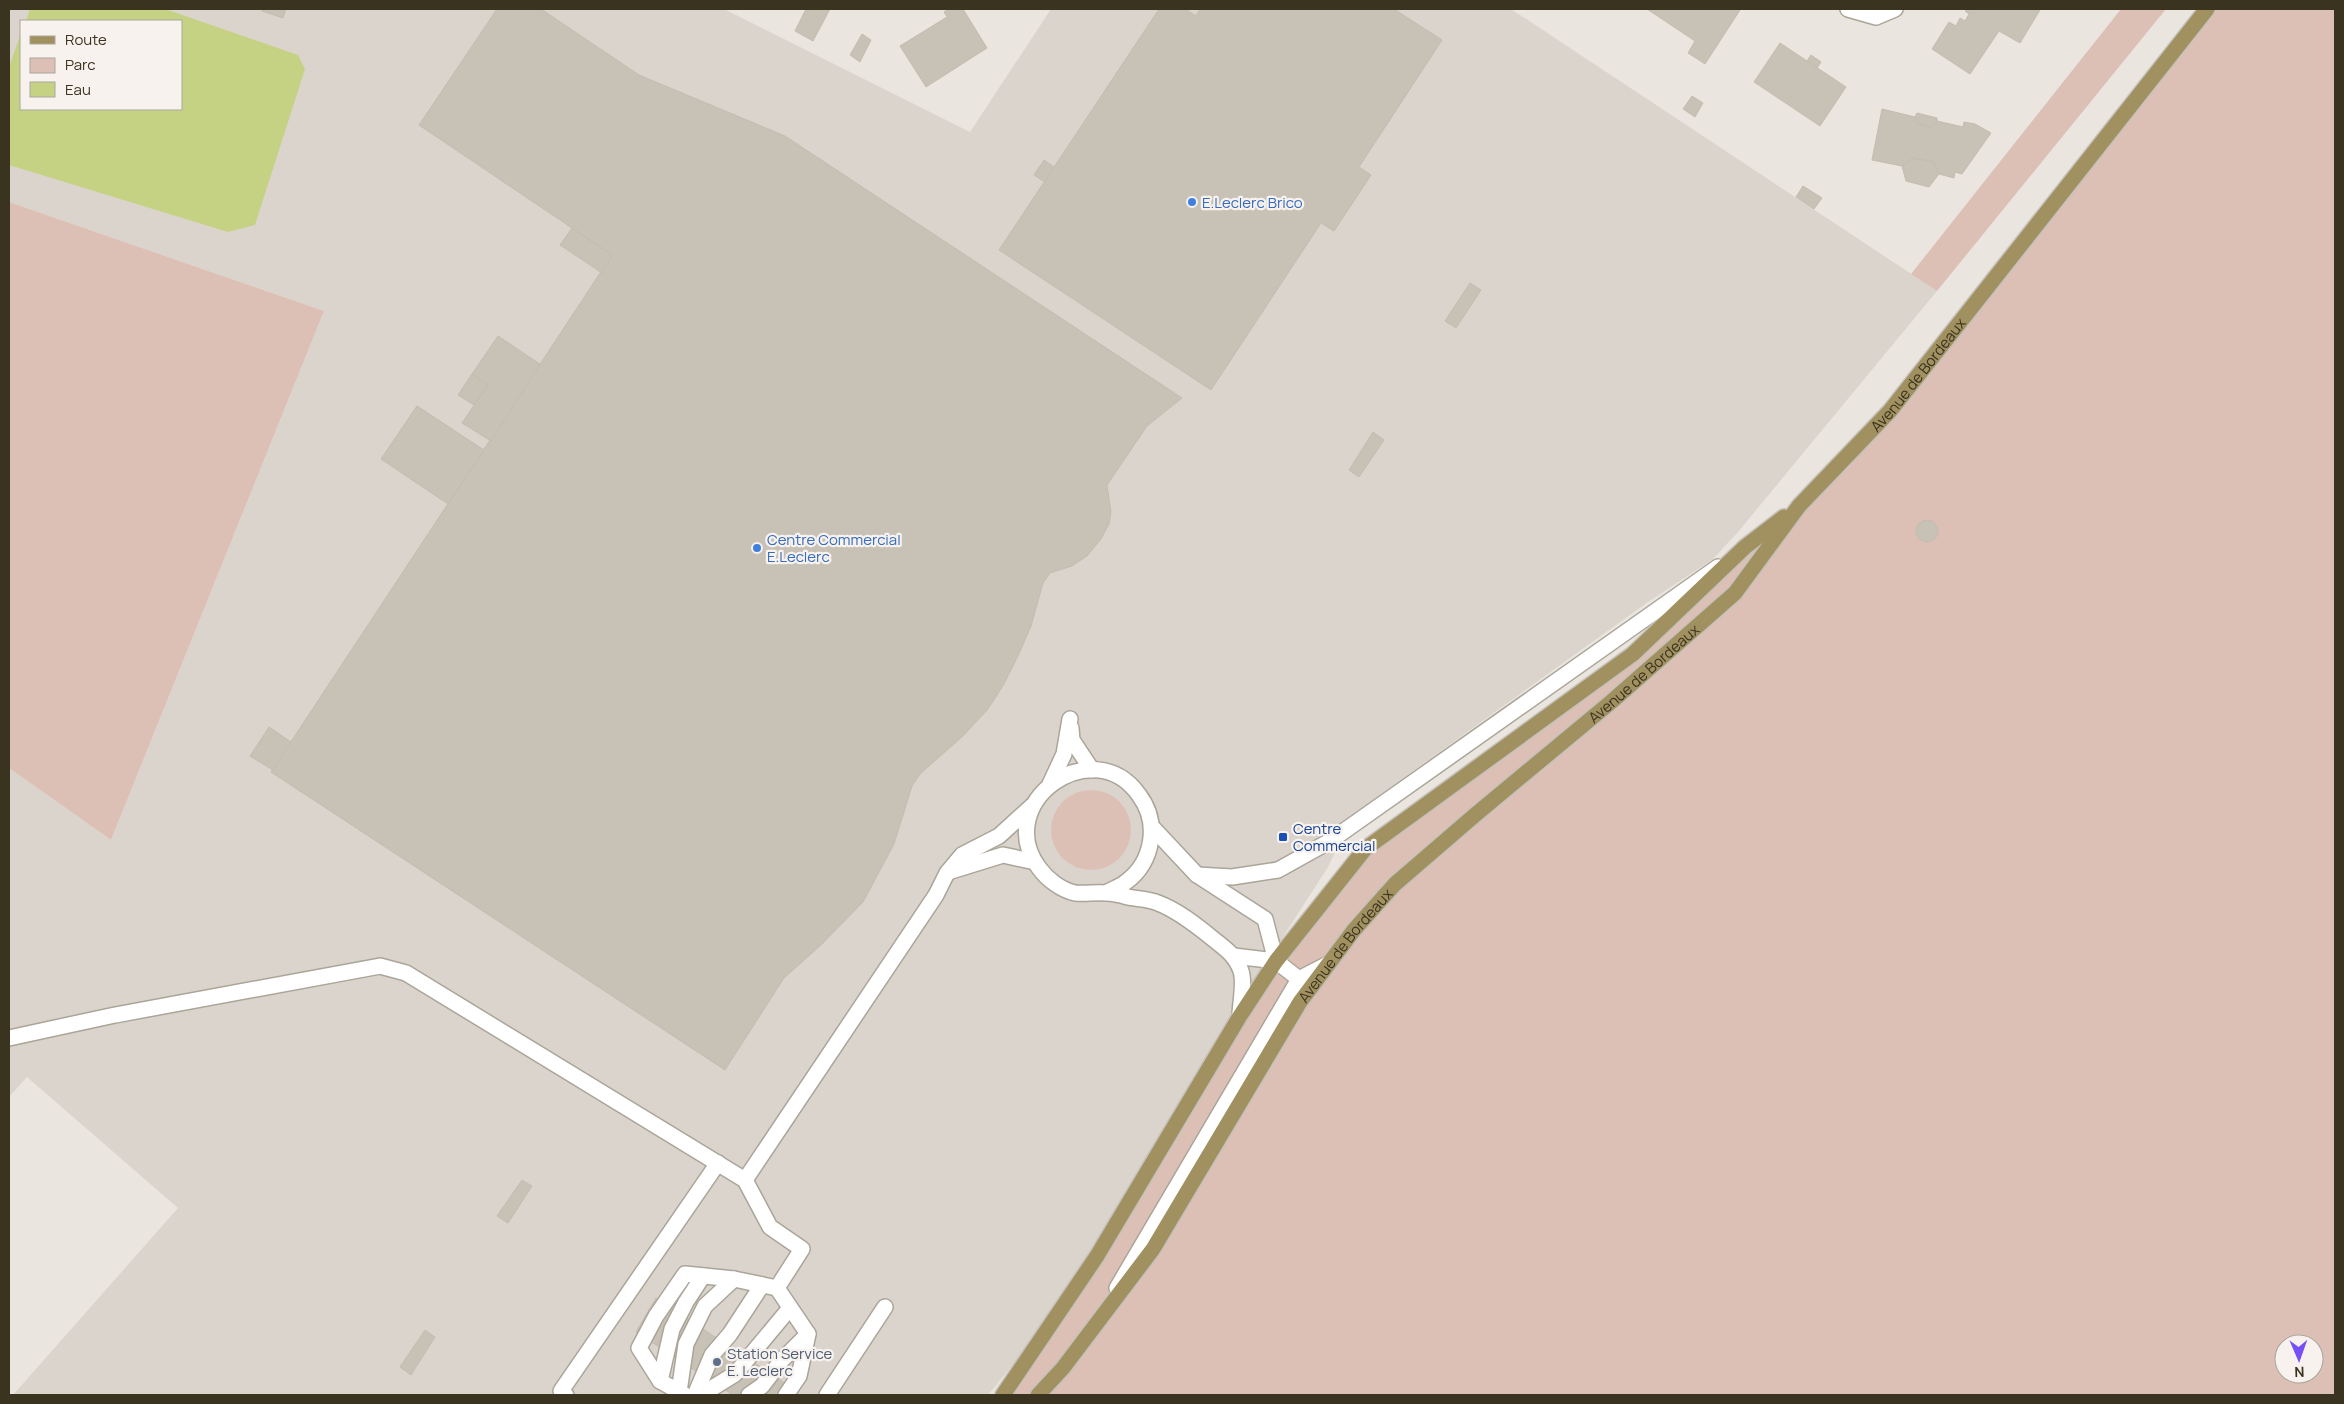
<svg xmlns="http://www.w3.org/2000/svg" width="2344" height="1404" font-family="Manrope,sans-serif">
<style>
.built{fill:#dad4cc;fill-rule:evenodd}
.green{fill:#ddc0b5;fill-rule:evenodd}
.water{fill:#c6d283}
.building{fill:#c8c1b6;stroke:#c4bcb0}
.lines{fill:none;stroke-linecap:round;stroke-linejoin:round}
.minor-casing{stroke:#aba599;stroke-width:18}
.major-casing{stroke:#c4c2bc;stroke-width:18}
.minor{stroke:#fff;stroke-width:15}
.major{stroke:#a29160;stroke-width:15}
.shop-dot{fill:#3f7fe0;stroke:#f7f2ee;stroke-width:2}
.transit-dot{fill:#1a4fb4;stroke:#f7f2ee;stroke-width:2}
.service-dot{fill:#5c6f8a;stroke:#f7f2ee;stroke-width:2}
.labels{text-anchor:middle;dominant-baseline:central;stroke-width:4.5;stroke-linejoin:round;paint-order:stroke}
.shop-label{font-size:15px;fill:#366cbe;stroke:#f7f2ee;text-anchor:start}
.street-label{font-size:15px;fill:#3a331f;stroke:#f7f2ee}
.transit-label{font-size:15px;fill:#164399;stroke:#f7f2ee;text-anchor:start}
.service-label{font-size:15px;fill:#4e5e75;stroke:#f7f2ee;text-anchor:start}
</style>
<rect width="100%" height="100%" fill="#eae5de"/>
<path class="built" d="M 9,9 L 724,9 L 970,132 L 1051,9 L 1511,9 L 1937,291 L 1738,532 L 1713,559 L 1648,602 L 1353,814 L 1328,867 L 1261,971 L 1234,1009 L 1143,1169 L 1057,1311 L 988,1395 L 13,1395 L 178,1208 L 27,1077 L 9,1097 L 9,768 L 111,840 L 324,311 L 9,202 ZM 21,21 L 181,21 L 181,109 L 21,109 Z"/>
<g class="green">
<polygon points="2121,9 2166,9 1937,291 1911,274"/>
<path d="M 2207,9 L 2335,9 L 2335,1395 L 1003,1395 L 1240,1016 L 1365,849 L 1633,654 L 1799,506 L 1890,411 ZM 2284,1344 L 2314,1344 L 2314,1374 L 2284,1374 Z"/>
<polygon points="9,202 324,311 111,840 9,768"/>
<circle cx="1091" cy="830" r="40"/>
</g>
<polygon class="water" points="30,9 165,9 298,55 305,69 255,225 228,232 9,165 9,67 21,33 21,109 181,109 181,21 26,21"/>
<g class="building">
<polygon points="263,9 286,9 283,18 262,11"/>
<polygon points="497,9 541,9 639,75 785,136 1182,398 1147,426 1107,485 1111,512 1109,524 1101,539 1087,556 1072,566 1050,573 1043,583 1031,626 1018,656 1004,684 988,709 963,736 920,774 912,786 894,844 863,902 821,945 784,978 725,1070 271,772 612,255 419,125"/>
<polygon points="806,9 830,9 813,41 795,31"/>
<polygon points="949,9 963,9 987,48 926,87 900,46 947,17 944,12"/>
<polygon points="1159,9 1185,9 1196,16 1200,9 1394,9 1442,40 1359,167 1371,175 1334,231 1321,223 1211,390 999,250"/>
<polygon points="1647,9 1737,9 1740,10 1705,64 1688,53 1695,41"/>
<polygon points="1967,9 2038,9 2040,10 2020,43 1999,31 1970,74 1932,49 1949,22 1956,26 1960,18 1965,21 1969,14 1965,11"/>
<polygon points="862,34 871,40 860,62 850,55"/>
<polygon points="1780,43 1846,87 1820,126 1754,82"/>
<polygon points="1811,55 1821,62 1817,68 1807,61"/>
<polygon points="1692,96 1703,103 1695,117 1683,109"/>
<polygon points="1882,109 1915,117 1918,124 1931,127 1937,121 1963,127 1964,122 1975,124 1991,133 1962,174 1955,172 1954,178 1939,174 1933,162 1913,158 1902,166 1872,160"/>
<polygon points="1917,113 1937,118 1937,121 1931,127 1918,124 1915,117"/>
<polygon points="1913,158 1933,162 1939,174 1929,187 1906,181 1902,166"/>
<polygon points="1044,160 1054,167 1045,182 1034,175"/>
<polygon points="1803,186 1822,198 1814,209 1796,197"/>
<polygon points="572,228 612,255 602,273 560,245"/>
<polygon points="1470,283 1481,290 1456,328 1445,321"/>
<polygon points="498,336 540,364 491,441 462,423 488,385 472,374"/>
<polygon points="472,374 488,385 474,405 458,395"/>
<polygon points="417,406 484,450 448,504 381,459"/>
<polygon points="1373,432 1384,440 1359,477 1349,470"/>
<circle cx="1927" cy="531" r="11"/>
<polygon points="269,727 291,742 273,770 250,756"/>
<polygon points="522,1180 532,1186 508,1223 497,1216"/>
<polygon points="656,1298 797,1391 795,1395 733,1395 636,1332"/>
<polygon points="425,1330 435,1337 411,1375 400,1367"/>
</g>
<g class="lines">
<defs>
<g id="minor">
<polyline points="1848,9 1876,17 1895,9"/>
<polyline points="1071,728 1072,740 1092,770"/>
<polyline points="1050,784 1064,754 1070,719"/>
<polyline points="1152,827 1197,875 1265,919 1276,961"/>
<polyline points="948,872 1003,855 1035,862"/>
<polyline points="1197,875 1232,877 1278,870 1330,841 1718,567"/>
<path d="M 1106,893 C 1112,889 1120,887 1126,882 C 1153,862 1160,823 1139,795 C 1093,730 991,803 1039,868 C 1047,879 1061,890 1075,893 C 1086,894 1095,892 1106,893 C 1113,893 1121,895 1128,897 C 1137,899 1149,899 1158,903 C 1177,910 1196,925 1212,938 C 1224,948 1236,955 1241,971 C 1245,983 1240,1003 1240,1016"/>
<polyline points="1234,956 1276,961 1299,979"/>
<polyline points="9,1038 115,1015 380,966 406,973 745,1180 936,895 947,873 962,855 999,836 1032,806"/>
<polyline points="745,1180 770,1227 802,1249 777,1288 808,1334 799,1376 786,1395"/>
<polyline points="1117,1288 1299,979 1328,964"/>
<polyline points="660,1381 672,1329 686,1302 703,1276"/>
<polyline points="679,1392 686,1344 705,1306 734,1279"/>
<polyline points="566,1395 561,1391 718,1163"/>
<polyline points="685,1395 660,1381 639,1348 656,1316 685,1274 734,1279 777,1288"/>
<polyline points="695,1395 712,1355 730,1334 762,1285"/>
<polyline points="701,1395 735,1374 790,1308"/>
<polyline points="749,1395 762,1386 782,1360 808,1334"/>
<polyline points="827,1395 885,1307"/>
</g>
<g id="major">
<polyline points="1003,1395 1097,1256 1240,1016 1276,961 1365,849 1633,654 1745,547 1784,517"/>
<path id="s1" d="M 1038,1395 L 1063,1368 L 1153,1249 L 1300,1002 L 1354,930 L 1395,884 L 1475,815 L 1611,702 L 1735,593 L 1799,506 L 1890,411 L 2207,9"/>
</g>
</defs>
<use href="#minor" class="minor-casing"/>
<use href="#major" class="major-casing"/>
<use href="#minor" class="minor"/>
<use href="#major" class="major"/>
</g>
<g class="shop-dot">
<circle cx="1192" cy="202" r="5"/>
<circle cx="757" cy="548" r="5"/>
</g>
<rect class="transit-dot" x="1278" y="832" width="10" height="10" rx="2.5"/>
<circle class="service-dot" cx="717" cy="1362" r="5"/>
<g class="labels">
<g class="shop-label">
<text x="1202" y="202">E.Leclerc Brico</text>
<text x="767" y="539">Centre Commercial<tspan x="767" dy="17">E.Leclerc</tspan></text>
</g>
<g class="street-label">
<text stroke="none"><textPath href="#s1" startOffset="1358">Avenue de Bordeaux</textPath></text>
<text stroke="none"><textPath href="#s1" startOffset="951">Avenue de Bordeaux</textPath></text>
<text stroke="none"><textPath href="#s1" startOffset="546">Avenue de Bordeaux</textPath></text>
</g>
<g class="transit-label">
<text x="1293" y="828">Centre<tspan x="1293" dy="17">Commercial</tspan></text>
</g>
<g class="service-label">
<text x="727" y="1353">Station Service<tspan x="727" dy="17">E. Leclerc</tspan></text>
</g>
</g>
<rect width="2344" height="1404" fill="none" stroke="#3a331f" stroke-width="20"/>
<rect x="20" y="20" width="162" height="90" fill="#f7f2ee" stroke="#aba69b"/>
<rect x="30" y="36" width="25" height="8" fill="#a29160" stroke="#aba69b"/>
<text x="65" y="45" font-size="15" fill="#3a331f">Route</text>
<rect x="30" y="58" width="25" height="15" fill="#ddc0b5" stroke="#aba69b"/>
<text x="65" y="70" font-size="15" fill="#3a331f">Parc</text>
<rect x="30" y="82" width="25" height="15" fill="#c6d283" stroke="#aba69b"/>
<text x="65" y="95" font-size="15" fill="#3a331f">Eau</text>
<g transform="translate(2299 1359) rotate(178)"><circle r="24" fill="#f7f2ee" stroke="#aba69b"/>
<path d="M0-4L9 19L0 12L-9 19Z" fill="#784ff7"/>
<text y="-8" font-size="14" font-weight="bold" text-anchor="middle" fill="#3a331f">N</text>
</g>
</svg>
